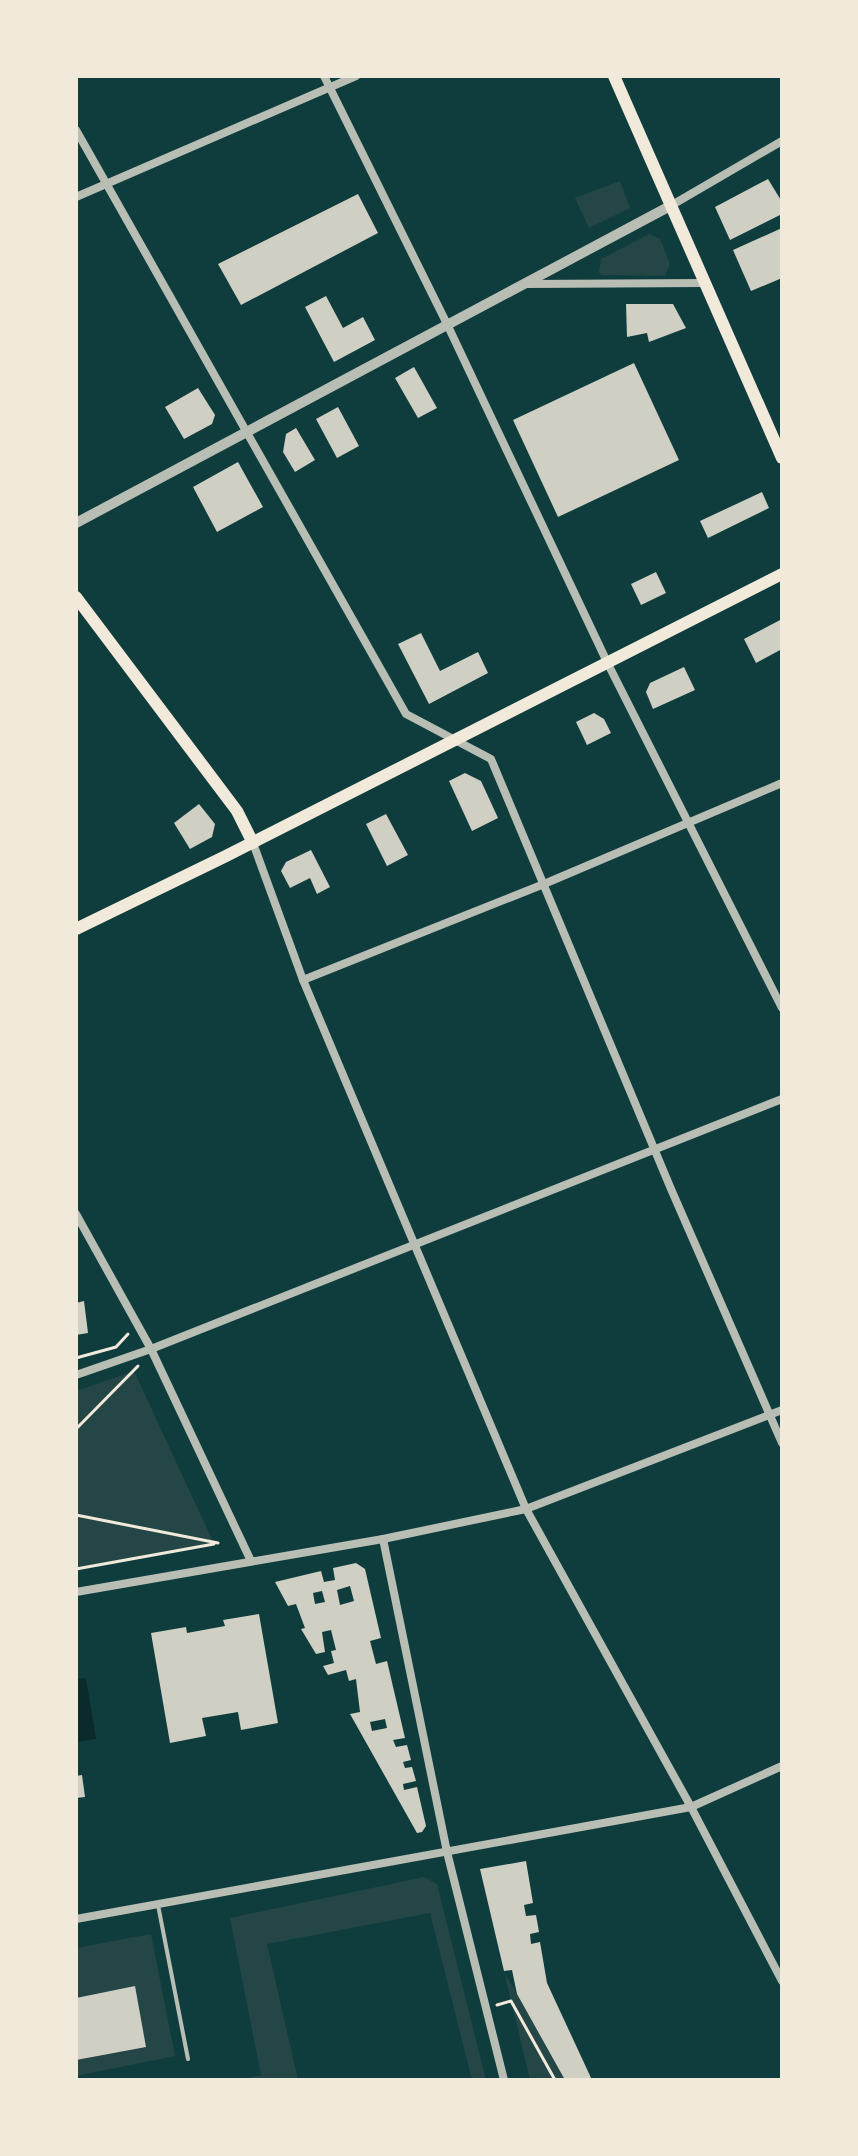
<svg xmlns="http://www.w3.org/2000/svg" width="858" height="2156" font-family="'Source Serif 4',serif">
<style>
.green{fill:#244646}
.water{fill:#0a2a2b}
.building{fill:#cfcfc3;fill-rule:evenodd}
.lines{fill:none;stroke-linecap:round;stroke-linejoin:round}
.path{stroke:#f1e9da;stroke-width:3}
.service{stroke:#b8beb3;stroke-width:4}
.minor{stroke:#b8beb3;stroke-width:8}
.tertiary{stroke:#b8beb3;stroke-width:10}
.secondary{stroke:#f1e9da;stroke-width:12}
</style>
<rect width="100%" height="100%" fill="#0f3d3e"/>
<g class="green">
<polygon points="620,181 630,208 589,228 575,198"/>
<polygon points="649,234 660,239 670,264 665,276 602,275 599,272 601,259"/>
<polygon points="134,1371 214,1544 76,1568 76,1391"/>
<polygon points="424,1877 437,1884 486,2080 472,2080 430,1913 267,1944 298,2080 240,2080 261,2075 230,1918"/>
<polygon points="151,1934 175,2056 76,2076 76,2060 135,1987 76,1998 76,1948"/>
<polygon points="504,1971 565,2080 530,2080"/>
</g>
<polygon class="water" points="86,1678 96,1739 76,1742 76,1679"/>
<g class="building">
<polygon points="768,179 782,202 782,214 730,240 715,207"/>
<polygon points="358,194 378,233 241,305 218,264"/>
<polygon points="782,228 782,278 751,291 733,250"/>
<polygon points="326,296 343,328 363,317 375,340 334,362 305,307"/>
<polygon points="626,304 673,304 686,328 649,342 647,333 627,337"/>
<polygon points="634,363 679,460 558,517 513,420"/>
<polygon points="414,367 437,408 418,418 395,378"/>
<polygon points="198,388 215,415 212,424 184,439 165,407"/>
<polygon points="338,407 359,446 337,458 316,419"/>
<polygon points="296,428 315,460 295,472 283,452 286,434"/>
<polygon points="238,462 263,507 217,532 193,487"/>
<polygon points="762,492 769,508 708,538 700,521"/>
<polygon points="656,572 666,593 641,605 631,584"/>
<polygon points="782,619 782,649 756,663 744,639"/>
<polygon points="421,633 440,671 478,652 488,673 429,704 398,644"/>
<polygon points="684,667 695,690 653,709 646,692 650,683"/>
<polygon points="594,713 604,719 611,733 587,745 576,722"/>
<polygon points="465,773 481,781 498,818 472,831 449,781"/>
<polygon points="199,804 215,824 212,837 190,849 174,823"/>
<polygon points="386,814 408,855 387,866 366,824"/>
<polygon points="311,850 330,887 317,894 310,878 290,888 281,871 286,862"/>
<polygon points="84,1301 88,1333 76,1335 76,1303"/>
<path d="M 356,1563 L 365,1569 L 381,1638 L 370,1641 L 376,1664 L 387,1661 L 405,1738 L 393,1740 L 396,1747 L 407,1745 L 411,1760 L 403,1762 L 405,1768 L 412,1767 L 416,1781 L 403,1784 L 404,1790 L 417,1787 L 426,1826 L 422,1832 L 417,1833 L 350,1714 L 360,1712 L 356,1679 L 349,1681 L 346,1670 L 328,1675 L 323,1666 L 334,1663 L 331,1651 L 336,1650 L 331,1630 L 322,1632 L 325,1652 L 316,1654 L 301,1629 L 305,1628 L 296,1604 L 288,1606 L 275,1582 L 321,1571 L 324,1582 L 335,1580 L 333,1568 ZM 350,1586 L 354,1601 L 340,1605 L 337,1590 ZM 322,1591 L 325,1602 L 315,1604 L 313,1593 ZM 385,1719 L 387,1728 L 372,1731 L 370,1722 Z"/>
<polygon points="259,1614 278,1723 241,1730 238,1712 202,1718 206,1736 170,1743 151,1633 186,1627 187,1633 225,1626 223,1620"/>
<polygon points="82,1775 85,1797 76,1798 76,1776"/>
<polygon points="526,1861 533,1903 524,1905 526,1916 536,1915 539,1932 530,1934 531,1944 540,1942 547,1983 592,2080 565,2080 517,1994 512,1970 504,1971 480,1869"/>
<polygon points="135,1986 146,2047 76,2060 76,1998"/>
</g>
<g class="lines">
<g class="path">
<polyline points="76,1358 116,1347 128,1334"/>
<polyline points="76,1429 138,1366"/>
<polyline points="76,1515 218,1543"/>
<polyline points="76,1569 214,1544"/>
<polyline points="497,2005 511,2001 555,2080"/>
</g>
<polyline class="service" points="158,1905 188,2059"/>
<g class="minor">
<polyline points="324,76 447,324 608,664 782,1008"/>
<polyline points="76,130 406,714 491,759 671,1189 782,1443"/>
<polyline points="76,197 356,76"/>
<polyline points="672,205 782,141"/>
<polyline points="526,284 706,283"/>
<polyline points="253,843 303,980 526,1509 691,1807 782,1981"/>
<polyline points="303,980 544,884 782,783"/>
<polyline points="76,1214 151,1349 251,1561"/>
<polyline points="76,1375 151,1349 782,1099"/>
<polyline points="383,1539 447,1852 504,2080"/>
<polyline points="76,1592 383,1539 526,1509 782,1410"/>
<polyline points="76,1919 691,1807 782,1766"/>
</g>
<polyline class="tertiary" points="76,523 672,205"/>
<g class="secondary">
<polyline points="614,76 782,458"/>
<polyline points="76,597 237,811 253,843"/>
<polyline points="76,929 226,856 782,574"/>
</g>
</g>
<rect width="858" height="2156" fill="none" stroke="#f1e9da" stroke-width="156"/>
</svg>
